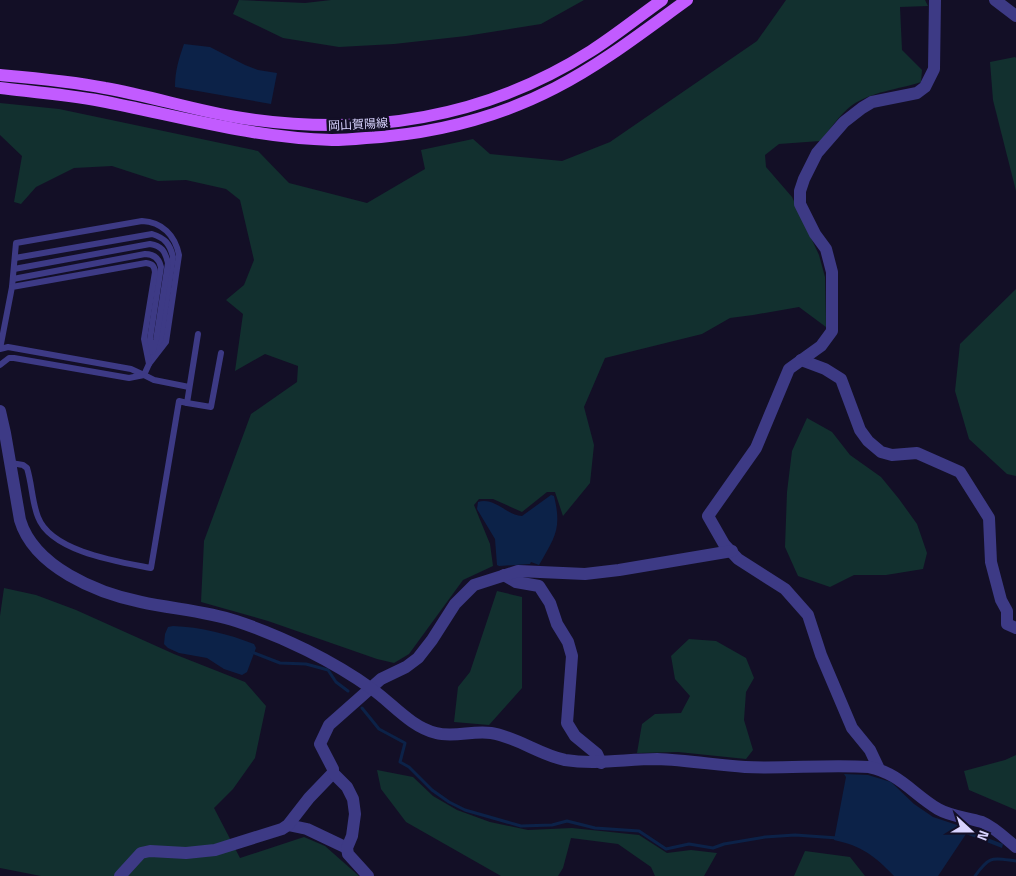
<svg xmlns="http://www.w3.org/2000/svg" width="1016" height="876" font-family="'Titillium Web','Noto Sans JP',sans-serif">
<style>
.green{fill:#12302f}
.water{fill:#0c2248}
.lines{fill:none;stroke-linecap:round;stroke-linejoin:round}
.stream{stroke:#0c2248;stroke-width:3}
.service{stroke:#3d3a85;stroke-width:6}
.minor{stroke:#3d3a85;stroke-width:12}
.tertiary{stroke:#3d3a85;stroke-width:12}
.primary{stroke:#c25bff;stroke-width:12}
.labels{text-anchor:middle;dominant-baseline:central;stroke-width:5;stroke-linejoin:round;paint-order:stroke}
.street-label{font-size:12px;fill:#d9d4ff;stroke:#130f26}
</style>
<rect width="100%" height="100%" fill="#130f26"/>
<g class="green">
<polygon points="239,0 305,3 331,0 584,0 541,24 466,36 394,44 339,47 283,38 233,14"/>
<path d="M 786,0 L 925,0 L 928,6 L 900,7 L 902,50 L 922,70 L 921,82 C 897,90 872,91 851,106 C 840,114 829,131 820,141 L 779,144 L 765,155 L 766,167 L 792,197 L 819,255 L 825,277 L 826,327 L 799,307 L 753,315 L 730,318 L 702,334 L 605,358 L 584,407 L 594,445 L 590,483 L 563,516 L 555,492 L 547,492 L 522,512 L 493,499 L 479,499 L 474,505 L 490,544 L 493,566 L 463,580 L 409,654 L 394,663 L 377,659 L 268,621 L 201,602 L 204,541 L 251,414 L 297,382 L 298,366 L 265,354 L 235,371 L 243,314 L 226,300 L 244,285 L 254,260 L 240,200 L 226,189 L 186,180 L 158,181 L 112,166 L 74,168 L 36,187 L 21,204 L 14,202 L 22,156 L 0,135 L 0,103 L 59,109 L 258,151 L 289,183 L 367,203 L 425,169 L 421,150 L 473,139 L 490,154 L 562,161 L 610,142 L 757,41 Z"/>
<polygon points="1015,57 1016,58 1016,191 993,100 990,62"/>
<polygon points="1016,289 1016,476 1007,474 969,439 955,391 960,344"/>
<polygon points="807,418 832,432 850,455 881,477 899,499 917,524 927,553 923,569 886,575 854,575 830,587 798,576 785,547 787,492 792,451"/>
<polygon points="4,588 36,595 76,610 174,654 245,682 266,706 255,758 233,789 214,808 240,858 304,837 325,846 359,876 41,876 0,868 0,616"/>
<polygon points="497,591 522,597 522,688 489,725 454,722 458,687 470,672"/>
<polygon points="689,639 716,641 746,658 754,678 746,692 744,720 753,750 746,759 678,752 637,753 642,724 655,714 681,713 690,696 675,679 671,656"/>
<polygon points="1016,755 1016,810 969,790 964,771 1005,760"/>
<polygon points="377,770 413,777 433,796 457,810 490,822 528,830 572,828 639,835 667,853 691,850 717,853 704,876 655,876 651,867 618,844 571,838 563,868 558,876 501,876 406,822 381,789"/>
<polygon points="805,851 850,857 865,876 794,876"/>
</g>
<g class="water">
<path d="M 184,44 L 210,47 L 245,65 L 258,70 L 277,73 L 271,104 L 175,87 C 175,71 179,58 184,44 Z"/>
<path d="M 551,495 L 554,496 C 562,529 555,537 539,565 L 531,562 L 530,564 L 499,566 L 497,565 L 495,539 L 477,509 L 478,502 C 495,497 506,515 522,516 Z"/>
<path d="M 173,626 C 201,627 228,634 254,644 L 256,648 L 247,672 L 242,675 L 224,669 L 207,658 L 179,653 L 168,648 L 164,644 L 165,634 L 168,627 Z"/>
<path d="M 844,774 L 868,775 L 891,782 L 914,804 L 933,817 L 957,825 L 963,824 L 970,827 L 990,839 L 1003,844 L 1002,848 L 966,834 L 938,876 L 894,876 C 875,856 862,846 834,840 L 846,777 Z"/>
</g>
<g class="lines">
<g class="stream">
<polyline points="252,652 280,663 306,664 328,670 336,682 348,691"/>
<polyline points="362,708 379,729 405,743 400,762 409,767 432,790 449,802 465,810 521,826 552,825 567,821 595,828 639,831 666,849 689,844 713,848 724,844 765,837 795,835 838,838"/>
<path d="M 975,876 C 990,855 992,858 1016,861"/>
</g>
<g class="service">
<path d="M 15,258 L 152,234 C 165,238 170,244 173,257 L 161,340 L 157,349"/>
<path d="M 14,269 L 150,244 C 162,246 165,251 168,263 L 156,340 L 150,360"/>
<path d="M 13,279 L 145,254 C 154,254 159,258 161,267 L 150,339 L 150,352"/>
<path d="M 12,287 L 16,243 L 142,221 C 162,222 175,235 179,255 L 166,342 L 149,364"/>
<path d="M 0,349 L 12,287 L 146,263 C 152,264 154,265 155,272 L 144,339 L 149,364 L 144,375 L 131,369 L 8,347 L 0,349"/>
<polyline points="0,365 9,358 14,358 129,378 144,375 154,380 189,387"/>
<polyline points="187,403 211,407 221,353"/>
<path d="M 11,463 L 23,465 L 27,468 C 32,484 32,502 38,517 C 51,552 120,562 151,568 L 179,401 L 187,403 L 198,334"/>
</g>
<g class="minor">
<polyline points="995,0 1016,16"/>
<polyline points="801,360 825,369 841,379 860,430 868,441 881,452 892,455 917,453 960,472 989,518 991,562 1001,600 1007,611 1007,624 1016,628"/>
<polyline points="504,575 516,582 539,586 550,603 557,624 568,642 572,656 567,723 575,736 597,754 601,763"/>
<polyline points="879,769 870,750 852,728 821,655 808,615 785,589 738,559 724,544 708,516 756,448 789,369 821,346 832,331 832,272 826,249 815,234 800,204 800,191 804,179 817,153 844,122 862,108 872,102 917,93 925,87 934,69 935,0"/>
<polyline points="288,825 307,829 347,848"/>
<polyline points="120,876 141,853 150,851 186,853 215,850 282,829 288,825 309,798 333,773"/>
<polyline points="368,876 348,854 347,848 352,836 355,814 353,799 347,787 333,773 333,769 320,744 329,725 381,679 406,667 418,658 432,640 455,604 474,585 518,571 585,574 619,570 732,551"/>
</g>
<path class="tertiary" d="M 0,411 L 5,433 L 20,520 C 34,567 97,593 141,602 C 173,609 206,611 236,621 C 282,636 333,661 372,689 C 393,704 411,727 436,733 C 454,738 473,730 491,733 C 517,737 540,755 565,760 C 596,765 626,759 657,759 C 686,760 716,765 745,767 C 786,769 828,764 869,767 C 899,773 913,794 938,809 C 952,817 967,817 982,822 C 994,827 1005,838 1016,847"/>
<g class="primary">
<path d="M 0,75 C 35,78 71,81 105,88 C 151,96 196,111 242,118 C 366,137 484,119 591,51 C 616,35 638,17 662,0"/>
<path d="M 0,88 C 34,92 68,95 101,101 C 178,116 254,138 332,140 C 344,140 355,139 366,138 C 431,134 497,118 555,88 C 602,64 644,31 687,0"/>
</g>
</g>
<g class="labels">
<g class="street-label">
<text transform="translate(358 124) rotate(-3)">岡山賀陽線</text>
</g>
</g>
<g transform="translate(971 831) rotate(111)" stroke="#130f26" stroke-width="4" paint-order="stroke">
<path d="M0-4L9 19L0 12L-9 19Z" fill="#d9d4ff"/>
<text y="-8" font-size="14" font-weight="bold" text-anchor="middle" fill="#d9d4ff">N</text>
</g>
</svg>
